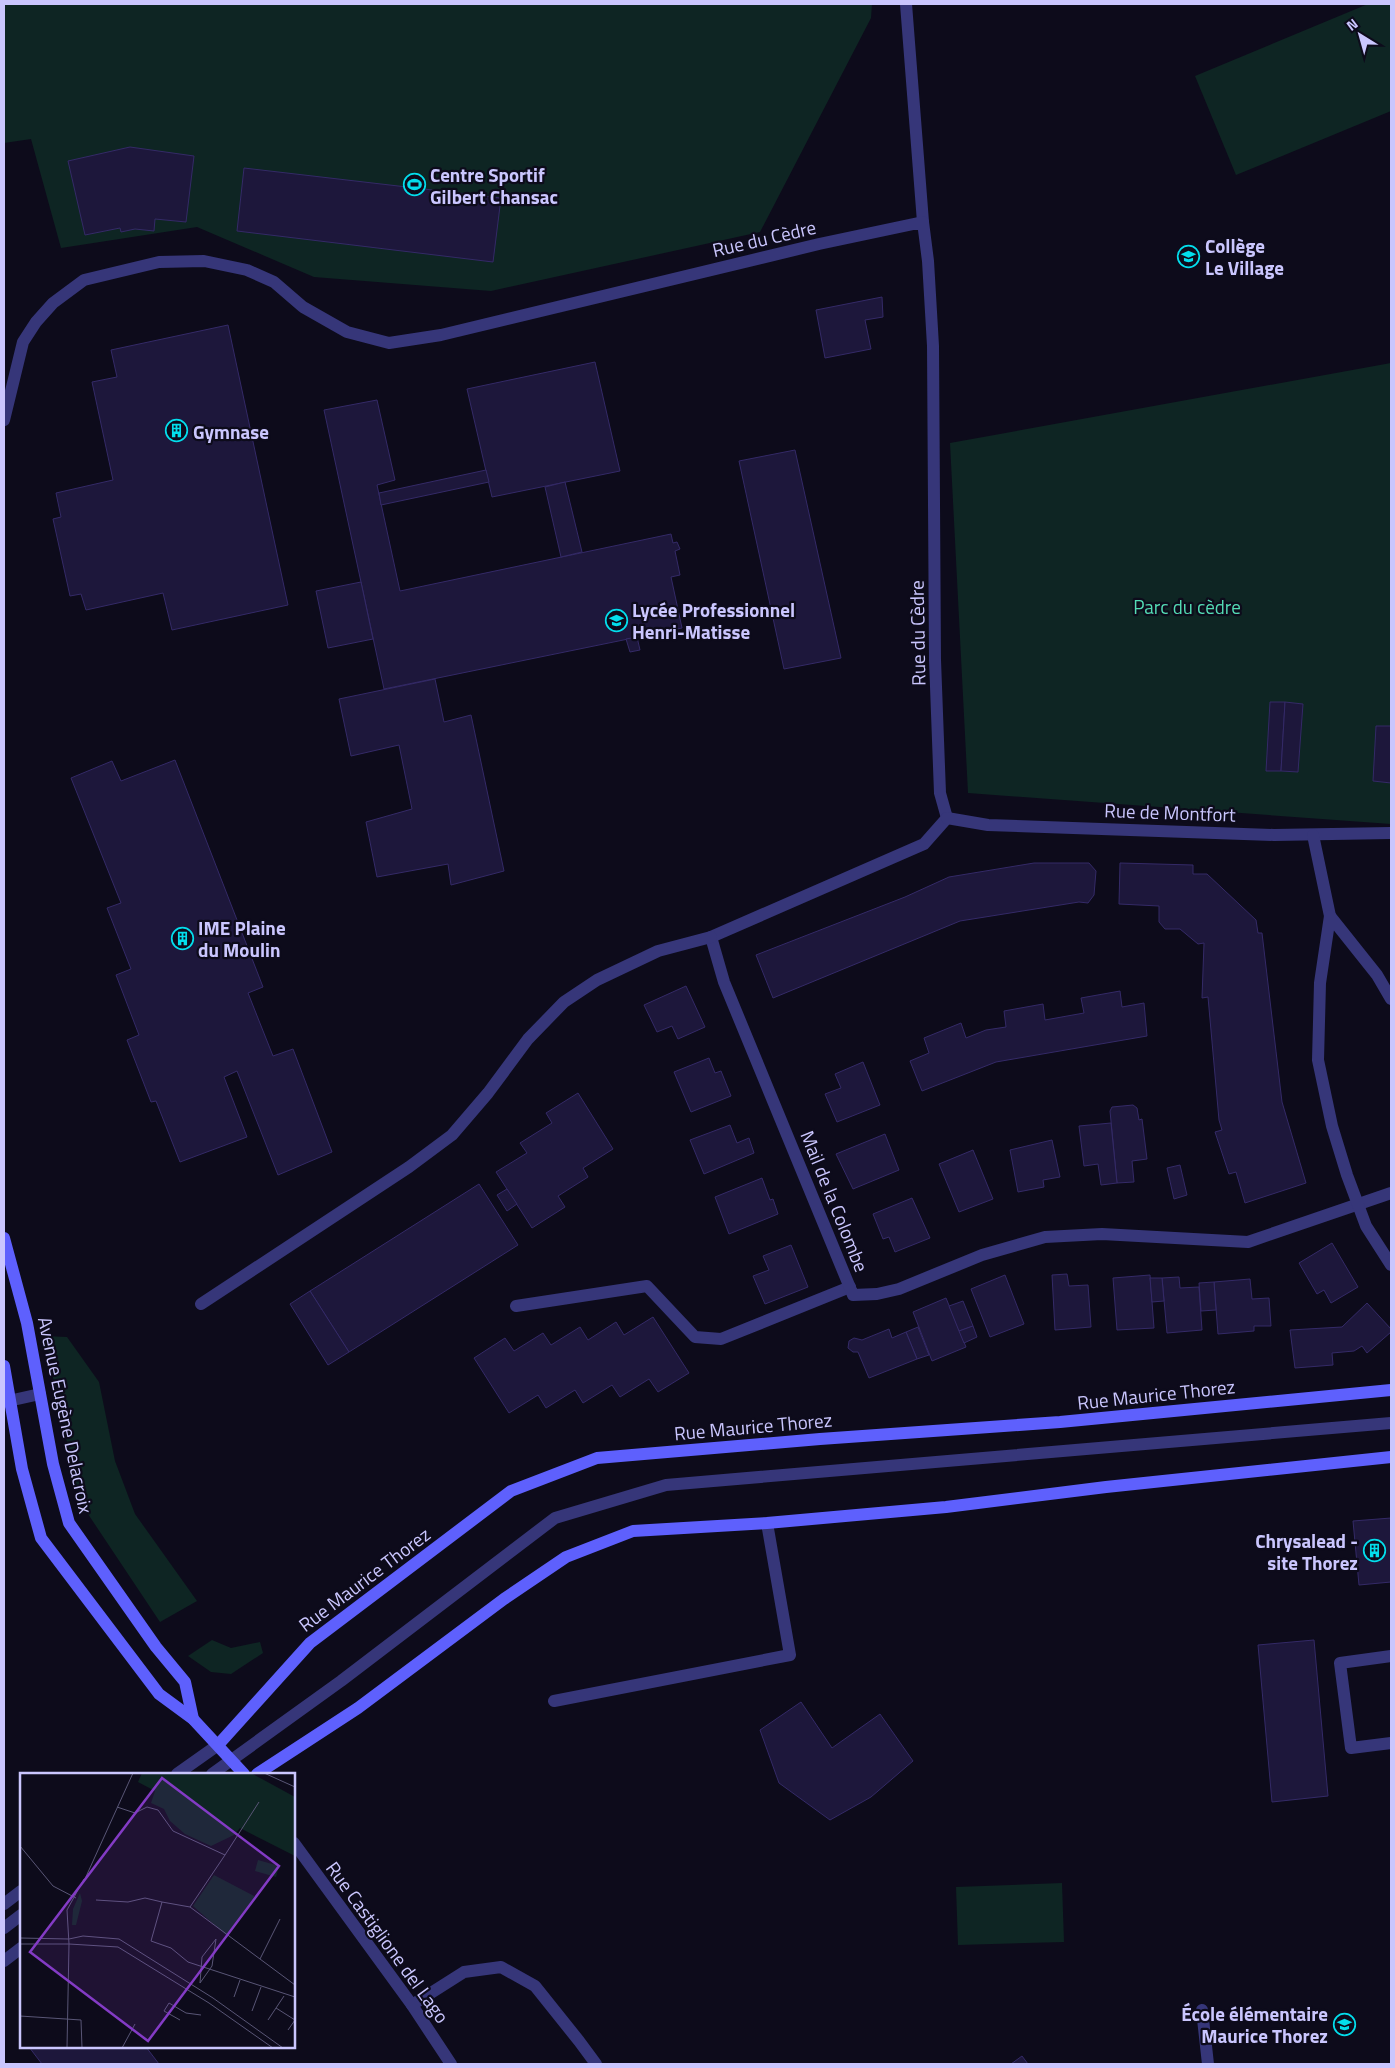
<svg xmlns="http://www.w3.org/2000/svg" width="1395" height="2068" font-family="'Titillium Web',sans-serif">
<style>
.green{fill:#0e2523}
.building{fill:#1d173b;stroke:#342a67}
.lines{fill:none;stroke-linecap:round;stroke-linejoin:round}
.service{stroke:#363679;stroke-width:12}
.minor{stroke:#363679;stroke-width:12}
.secondary{stroke:#5e60fd;stroke-width:12}
.labels{text-anchor:middle;dominant-baseline:central;stroke-width:4.5;stroke-linejoin:round;paint-order:stroke}
.poi-label{font-size:19px;font-weight:bold;fill:#cac6fe;stroke:#0d0b1b;text-anchor:start}
.street-label{font-size:19px;fill:#cac6fe;stroke:#0d0b1b}
.park-label{font-size:19px;fill:#54dcb5;stroke:#0d0b1b}
.inset-road{fill:none;stroke:#595676;stroke-width:1}
.view{fill:#833bc5;fill-opacity:0.15;stroke:#833bc5;stroke-width:2.5}
.inset-edge{fill:none;stroke:#cac6fe;stroke-width:2.5}
</style>
<rect width="100%" height="100%" fill="#0d0b1b"/>
<g class="green">
<polygon points="4,4 872,4 871,18 760,232 491,291 314,277 197,227 61,248 31,139 4,143"/>
<polygon points="1368,4 1391,4 1391,111 1236,175 1195,76"/>
<polygon points="1391,363 1391,824 968,793 950,443"/>
<polygon points="44,1336 67,1337 99,1382 115,1461 135,1514 197,1601 160,1622 80,1502"/>
<polygon points="212,1640 231,1648 260,1642 263,1653 231,1674 211,1672 188,1656"/>
<polygon points="1062,1883 1064,1942 958,1945 956,1887"/>
</g>
<g class="building">
<polygon points="130,147 194,156 186,222 155,219 154,231 135,229 121,232 120,228 85,235 68,161"/>
<polygon points="244,168 501,198 493,262 237,231"/>
<polygon points="882,297 883,317 865,320 871,349 825,358 816,310"/>
<polygon points="228,325 288,605 172,630 163,593 86,610 81,594 70,596 53,519 61,517 56,493 113,480 92,382 117,377 111,350"/>
<polygon points="595,362 620,471 492,497 467,389"/>
<polygon points="377,400 395,480 377,485 400,591 671,534 673,543 677,542 680,549 675,551 680,575 671,577 682,628 384,689 324,410"/>
<polygon points="795,450 841,658 784,669 739,461"/>
<polygon points="486,470 489,482 381,505 379,493"/>
<polygon points="565,482 582,552 561,557 545,487"/>
<polygon points="361,582 373,639 328,648 316,591"/>
<polygon points="637,637 640,650 630,652 626,639"/>
<polygon points="435,679 444,722 471,715 504,871 451,885 448,864 377,877 366,822 412,809 399,745 351,756 339,699"/>
<polygon points="1270,702 1285,702 1281,771 1266,771"/>
<polygon points="1285,702 1303,704 1298,772 1281,771"/>
<polygon points="1376,726 1391,726 1391,783 1373,781"/>
<polygon points="175,760 263,987 248,993 273,1056 293,1049 332,1152 278,1175 237,1071 224,1077 247,1137 180,1162 156,1101 151,1102 127,1040 139,1035 116,975 131,969 107,908 121,903 71,778 112,761 121,781"/>
<polygon points="1034,863 1089,863 1096,871 1094,895 1088,903 1079,902 960,921 773,998 756,955 905,897 949,877"/>
<polygon points="1120,863 1193,865 1193,874 1207,874 1256,920 1258,933 1262,933 1282,1102 1306,1183 1245,1203 1236,1172 1229,1174 1215,1132 1222,1130 1219,1120 1208,997 1202,998 1204,943 1198,944 1180,929 1165,929 1159,922 1159,906 1119,904"/>
<polygon points="686,986 705,1027 678,1039 672,1026 657,1032 644,1005"/>
<polygon points="1120,991 1122,1007 1144,1003 1147,1036 996,1062 922,1091 910,1061 929,1053 924,1038 961,1023 966,1038 986,1030 1006,1027 1004,1011 1043,1004 1045,1020 1084,1013 1081,998"/>
<polygon points="709,1058 715,1073 721,1071 731,1096 691,1112 674,1072"/>
<polygon points="863,1062 880,1105 837,1122 825,1094 841,1088 835,1074"/>
<polygon points="578,1093 613,1149 583,1168 588,1177 558,1196 565,1207 532,1228 496,1172 527,1153 520,1143 552,1123 546,1113"/>
<polygon points="1133,1105 1137,1108 1139,1120 1142,1119 1147,1159 1132,1161 1134,1182 1117,1183 1110,1111 1112,1107"/>
<polygon points="1111,1123 1117,1183 1101,1185 1098,1164 1084,1166 1079,1126"/>
<polygon points="730,1125 737,1143 749,1138 754,1153 704,1174 690,1140"/>
<polygon points="885,1134 899,1170 853,1189 836,1154"/>
<polygon points="1052,1140 1060,1177 1043,1180 1044,1187 1018,1192 1010,1150"/>
<polygon points="973,1150 993,1199 959,1212 939,1164"/>
<polygon points="1180,1165 1187,1195 1174,1199 1167,1168"/>
<polygon points="762,1178 770,1200 773,1199 778,1214 729,1234 715,1197"/>
<polygon points="479,1184 518,1245 349,1352 310,1291"/>
<polygon points="507,1189 517,1204 507,1211 497,1195"/>
<polygon points="912,1198 930,1238 895,1252 889,1237 883,1239 873,1214"/>
<polygon points="1332,1243 1358,1287 1331,1303 1324,1290 1317,1294 1299,1263"/>
<polygon points="791,1245 808,1287 765,1304 753,1276 769,1270 763,1256"/>
<polygon points="1067,1274 1069,1286 1088,1285 1091,1327 1055,1330 1052,1275"/>
<polygon points="1005,1275 1024,1324 990,1337 971,1289"/>
<polygon points="1150,1275 1154,1328 1117,1330 1113,1278"/>
<polygon points="1179,1277 1180,1288 1199,1287 1202,1330 1167,1333 1162,1278"/>
<polygon points="1150,1278 1162,1278 1164,1301 1152,1302"/>
<polygon points="1250,1279 1252,1299 1269,1298 1271,1326 1254,1326 1254,1331 1218,1334 1214,1282"/>
<polygon points="1214,1282 1216,1310 1201,1311 1199,1283"/>
<polygon points="310,1291 349,1352 328,1365 290,1304"/>
<polygon points="946,1298 966,1347 932,1361 913,1312"/>
<polygon points="963,1301 973,1326 959,1331 949,1306"/>
<polygon points="1367,1303 1391,1329 1391,1332 1367,1353 1362,1346 1354,1351 1332,1353 1333,1365 1295,1368 1290,1330 1342,1327"/>
<polygon points="653,1317 689,1373 658,1392 649,1379 620,1397 612,1385 583,1403 575,1390 546,1408 538,1395 509,1413 474,1358 505,1338 514,1351 543,1333 551,1345 580,1327 588,1340 616,1322 624,1335"/>
<polygon points="973,1326 977,1337 964,1343 959,1331"/>
<polygon points="918,1327 929,1355 917,1359 906,1332"/>
<polygon points="889,1329 892,1338 906,1332 917,1359 869,1378 858,1352 853,1352 848,1348 849,1341 854,1338 862,1340"/>
<polygon points="1391,1518 1391,1582 1359,1585 1353,1521"/>
<polygon points="1314,1640 1328,1796 1272,1802 1258,1645"/>
<polygon points="801,1702 832,1748 880,1714 913,1761 871,1797 830,1820 779,1783 760,1730"/>
<polygon points="29,2047 146,2047 159,2064 42,2064"/>
<polygon points="1022,2056 1028,2064 1011,2064"/>
</g>
<g class="lines">
<g class="service">
<polyline points="516,1306 647,1286 695,1337 721,1339 850,1287"/>
<polyline points="554,1701 790,1655 767,1523"/>
<polyline points="212,1774 341,1681 555,1518 666,1485 1391,1423"/>
<polyline points="4,1928 21,1915"/>
<polyline points="412,2005 464,1972 501,1967 535,1986 579,2041 596,2064"/>
</g>
<g class="minor">
<polyline points="906,4 923,222"/>
<polyline points="4,420 23,342 36,322 53,303 84,280 159,262 204,261 247,270 274,282 303,307 347,332 389,343 441,335 819,244 923,222 928,261 933,346 935,660 940,793 947,818"/>
<polyline points="947,818 924,844 711,937 724,982 853,1295 877,1294 899,1289 982,1255 1045,1237 1102,1234 1248,1242 1391,1193"/>
<polyline points="947,818 988,825 1274,835 1391,833"/>
<polyline points="1313,835 1330,916"/>
<polyline points="1391,999 1377,975 1330,916 1320,983 1318,1060 1332,1126 1347,1175 1366,1226 1391,1265"/>
<polyline points="201,1304 409,1167 452,1135 488,1093 528,1039 564,1002 597,980 658,951 711,937"/>
<polyline points="4,1402 40,1394"/>
<polyline points="1391,1656 1340,1663 1351,1748 1391,1743"/>
<polyline points="177,1774 218,1745"/>
<polyline points="294,1843 412,2005 451,2064"/>
<polyline points="4,1904 21,1891"/>
<polyline points="4,1961 21,1948"/>
<polyline points="1202,2010 1208,2064"/>
</g>
<g class="secondary">
<polyline points="4,1238 27,1323 53,1464 69,1523 156,1647 185,1682 193,1719"/>
<polyline points="4,1366 22,1469 41,1538 159,1694 193,1719 244,1774"/>
<polyline points="218,1745 310,1643 511,1491 597,1458 820,1439 1060,1422 1391,1390"/>
<polyline points="257,1774 358,1708 504,1599 566,1557 633,1531 767,1523 946,1507 1106,1487 1391,1457"/>
</g>
</g>
<defs>
<symbol id="stadium-ring" viewBox="-11 -11 22 22"><circle r="9.5" fill="#0d0b1b" stroke="#03deec" stroke-width="1.5"/><path d="M0-5a6.5 5 0 1 0 0 10a6.5 5 0 1 0 0-10ZM-3.5-1.8h7v3.6h-7Z" fill="#03deec"/></symbol>
<symbol id="school-ring" viewBox="-11 -11 22 22"><circle r="9.5" fill="#0d0b1b" stroke="#03deec" stroke-width="1.5"/><path d="M0-5L7-2L0 1L-7-2ZM-4 1L0 2.5L4 1V4Q0 6-4 4Z" fill="#03deec"/></symbol>
<symbol id="building-ring" viewBox="-11 -11 22 22"><circle r="9.5" fill="#0d0b1b" stroke="#03deec" stroke-width="1.5"/><path d="M-4-6H4V6H1V3H-1V6H-4ZM-2.5-4.3h1.7v1.8h-1.7ZM.8-4.3h1.7v1.8H.8ZM-2.5-1h1.7V.8h-1.7ZM.8-1h1.7V.8H.8Z" fill="#03deec"/></symbol>
</defs>
<g fill-rule="evenodd">
<use href="#stadium-ring" x="402" y="172" width="25" height="25"/>
<use href="#school-ring" x="1176" y="244" width="25" height="25"/>
<use href="#building-ring" x="164" y="418" width="25" height="25"/>
<use href="#school-ring" x="604" y="608" width="25" height="25"/>
<use href="#building-ring" x="170" y="926" width="25" height="25"/>
<use href="#building-ring" x="1362" y="1538" width="25" height="25"/>
<use href="#school-ring" x="1332" y="2012" width="25" height="25"/>
</g>
<g class="labels">
<g class="poi-label">
<text x="430" y="174">Centre Sportif<tspan x="430" dy="22">Gilbert Chansac</tspan></text>
<text x="1205" y="245">Collège<tspan x="1205" dy="22">Le Village</tspan></text>
<text x="193" y="431">Gymnase</text>
<text x="632" y="609">Lycée Professionnel<tspan x="632" dy="22">Henri-Matisse</tspan></text>
<text x="198" y="927">IME Plaine<tspan x="198" dy="22">du Moulin</tspan></text>
<text x="1358" y="1540" text-anchor="end">Chrysalead -<tspan x="1358" dy="22">site Thorez</tspan></text>
<text x="1328" y="2013" text-anchor="end">École élémentaire<tspan x="1328" dy="22">Maurice Thorez</tspan></text>
</g>
<g class="street-label">
<text transform="translate(764 238) rotate(-13)">Rue du Cèdre</text>
<text transform="translate(917 633) rotate(-91)">Rue du Cèdre</text>
<text transform="translate(1170 812) rotate(2)">Rue de Montfort</text>
<text transform="translate(835 1201) rotate(68)">Mail de la Colombe</text>
<text transform="translate(1156 1394) rotate(-6)">Rue Maurice Thorez</text>
<text transform="translate(66 1415) rotate(78)">Avenue Eugène Delacroix</text>
<text transform="translate(753 1426) rotate(-5)">Rue Maurice Thorez</text>
<text transform="translate(364 1579) rotate(-37)">Rue Maurice Thorez</text>
<text transform="translate(388 1942) rotate(54)">Rue Castiglione del Lago</text>
</g>
<g class="park-label">
<text x="1187" y="606">Parc du cèdre</text>
</g>
</g>
<g transform="translate(20 1773)">
<rect width="275" height="275" fill="#0d0b1b"/>
<path d="M 122,0 L 231,0 L 275,24 L 275,83 L 220,55 L 214,62 L 191,73 L 165,61 L 150,48 L 144,36 L 131,30 L 135,18 L 118,9 ZM 238,87 L 259,93 L 256,104 L 235,98 ZM 194,102 L 236,124 L 207,163 L 173,133 ZM 60,120 L 62,128 L 56,152 L 52,152 L 53,136 Z" fill="#0e2523"/>
<path class="inset-road" d="M 244,0 L 275,14M 97,34 L 115,40 L 127,34 L 138,37 L 153,58 L 205,82 L 170,134M 0,73 L 33,113 L 56,125M 205,82 L 239,29M 64,106 L 47,137 L 49,171 L 98,174 L 189,230 L 253,275M 64,108 L 113,0M 76,127 L 108,129 L 125,125 L 142,129M 170,134 L 142,129 L 131,168 L 151,175 L 168,189 L 275,224M 170,134 L 275,212M 0,165 L 49,166M 49,166 L 63,163 L 99,166 L 193,225 L 263,275M 196,166 L 192,193 L 180,210 L 182,184 ZM 0,171 L 49,171 L 47,275M 240,186 L 260,146M 214,224 L 220,207M 256,235 L 275,247 L 268,257M 232,238 L 241,214M 0,243 L 61,247 L 62,275M 160,247 L 144,238 L 149,230 L 166,240 L 181,242M 248,247 L 264,223M 102,275 L 115,251"/>
<path class="view" d="M 142,5 L 259,93 L 128,268 L 10,179 Z"/>
<rect width="275" height="275" class="inset-edge"/>
</g>
<rect width="1395" height="2068" fill="none" stroke="#cac6fe" stroke-width="10"/>
<g transform="translate(1360 35) rotate(323)" stroke="#0d0b1b" stroke-width="4" paint-order="stroke">
<path d="M0-4L9 19L0 12L-9 19Z" fill="#cac6fe"/>
<text y="-8" font-size="14" font-weight="bold" text-anchor="middle" fill="#cac6fe">N</text>
</g>
</svg>
